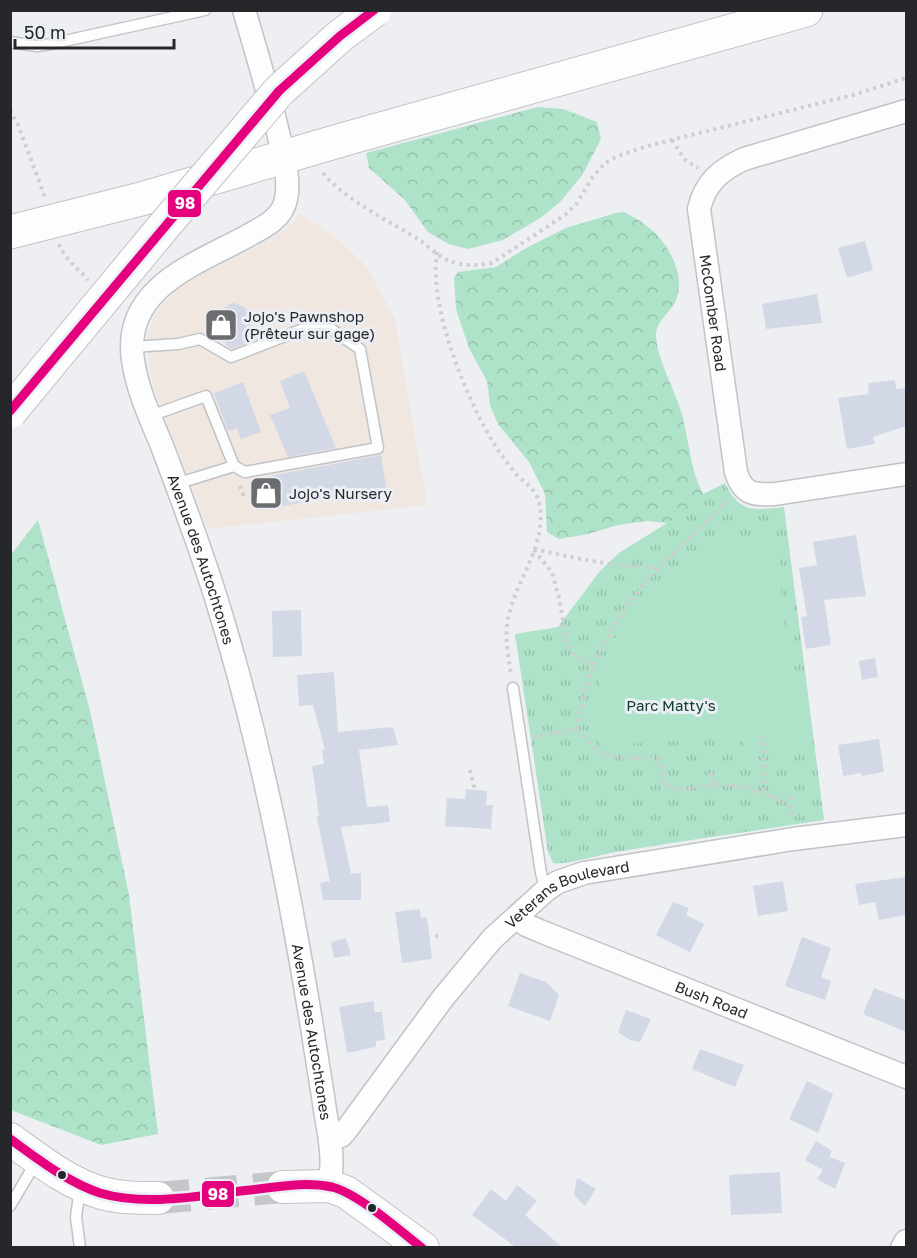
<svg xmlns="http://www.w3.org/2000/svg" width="917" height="1258" font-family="'Golos Text',sans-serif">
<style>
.commercial{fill:#f1e7e1}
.forest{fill:url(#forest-crowns)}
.park{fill:url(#park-tufts)}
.garden{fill:#aee2c9}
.building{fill:#d3d8e6}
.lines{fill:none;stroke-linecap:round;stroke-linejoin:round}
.secondary-tunnel{stroke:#c5c7cb;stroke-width:32;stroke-dasharray:32 16;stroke-linecap:butt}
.lane-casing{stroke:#c2c3c6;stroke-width:13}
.street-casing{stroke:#c2c3c6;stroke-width:25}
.secondary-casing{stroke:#c2c3c6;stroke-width:34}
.highway-casing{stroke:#c2c3c6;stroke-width:35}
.path{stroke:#ceced0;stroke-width:4;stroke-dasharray:3 4.5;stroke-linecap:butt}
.lane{stroke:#fcfdfd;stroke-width:10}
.street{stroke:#fcfdfd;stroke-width:22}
.secondary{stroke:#fcfdfd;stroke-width:32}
.highway{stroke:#fcfdfd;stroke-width:33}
.highway-bridge-casing{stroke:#c2c3c6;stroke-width:35;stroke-linecap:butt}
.highway-bridge{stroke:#fcfdfd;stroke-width:33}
.bus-1-casing{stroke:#ebeef5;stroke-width:14}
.bus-1{stroke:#e5007d;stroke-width:9}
.bus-dot{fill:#26272a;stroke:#ebeef5;stroke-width:2}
.labels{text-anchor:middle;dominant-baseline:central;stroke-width:6;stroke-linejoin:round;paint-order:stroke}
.street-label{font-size:15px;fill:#26272a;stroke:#ebeef5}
.poi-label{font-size:15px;fill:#26272a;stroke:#ebeef5;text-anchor:start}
.park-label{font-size:15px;fill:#103b27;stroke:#ebeef5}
.line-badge{stroke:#ebeef5;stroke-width:2}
.badge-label{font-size:16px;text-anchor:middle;font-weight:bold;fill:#fff}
</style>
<defs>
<pattern id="forest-crowns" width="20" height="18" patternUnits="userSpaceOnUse" patternTransform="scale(1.5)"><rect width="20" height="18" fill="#aee2c9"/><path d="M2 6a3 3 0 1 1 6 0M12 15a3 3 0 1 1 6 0" fill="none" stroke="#96c2ad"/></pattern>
<pattern id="park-tufts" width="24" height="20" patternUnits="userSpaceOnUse" patternTransform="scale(1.5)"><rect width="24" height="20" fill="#aee2c9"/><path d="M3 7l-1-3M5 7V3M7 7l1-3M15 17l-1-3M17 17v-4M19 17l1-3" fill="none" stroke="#96c2ad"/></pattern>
</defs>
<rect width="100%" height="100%" fill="#edeff3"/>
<polygon class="commercial" points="299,213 337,238 367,267 395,319 427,505 208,529 153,386 150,372 147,335 156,313 178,286 275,236 293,223"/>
<g class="forest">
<polygon points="538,107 563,109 597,122 601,139 583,174 561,201 542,217 503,240 468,249 449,244 428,232 405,200 369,168 366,153"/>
<path d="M 624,212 C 631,216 638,219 644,224 C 666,238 687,274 676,300 C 671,312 656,321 656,335 C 656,357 675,390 682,414 C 689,441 690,469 703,494 L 688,510 L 668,523 L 647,521 L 618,525 L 588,534 L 559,539 L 547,532 L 545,494 L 529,462 L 498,424 L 490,405 L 487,381 L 469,348 L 456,309 L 454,278 L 458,272 L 496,267 L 528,247 L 566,228 L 616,213 Z"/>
<polygon points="38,520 90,711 129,895 158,1134 101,1145 11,1110 10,556"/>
</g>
<path class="park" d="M 725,483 C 740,514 754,510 784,507 L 824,820 C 755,831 685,840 616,852 C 602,854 563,866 553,863 L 548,852 L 515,634 L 558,627 L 600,571 L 619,553 L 688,510 L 703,494 Z"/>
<path class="garden" d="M 776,535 L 790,680 L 805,679 L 811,734 L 798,746 L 744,750 L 743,736 L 600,746 C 591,724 595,700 601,678 C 623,592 688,542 776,535 Z"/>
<g class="building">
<polygon points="865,241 873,270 847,278 838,248"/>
<polygon points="817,294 822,323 766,329 762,304"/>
<polygon points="232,303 238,304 258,316 249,319 257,339 232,349 227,346 223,336 214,338 206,318 219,313 226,306"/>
<polygon points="304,371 336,448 288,457 270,415 290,408 280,381"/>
<polygon points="895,380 896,389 905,388 906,426 873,437 875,444 847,449 838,398 869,394 868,383"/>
<polygon points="243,382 261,432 241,439 237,428 228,431 214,393"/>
<polygon points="381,455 386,487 261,510 254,479"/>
<polygon points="856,535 866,596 824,600 831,645 806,649 801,617 807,616 799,568 817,565 813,542"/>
<polygon points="301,610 302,656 273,657 272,611"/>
<polygon points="875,658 878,677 862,680 859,661"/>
<polygon points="334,672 338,732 393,727 398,745 359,750 367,807 388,805 390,822 341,827 351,874 361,873 361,900 323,900 320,883 330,881 318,823 317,816 319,816 312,766 324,764 322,750 325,750 313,705 299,706 297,675"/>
<polygon points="879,739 884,772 862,776 861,773 843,776 838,745"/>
<polygon points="466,789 487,791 486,805 493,805 491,829 445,826 447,798 465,799"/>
<polygon points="906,877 906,915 879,920 875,902 859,905 855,884"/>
<polygon points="783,881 788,911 758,916 753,886"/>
<polygon points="673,902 689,908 686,915 704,924 690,952 656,935"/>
<polygon points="420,909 421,918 427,917 432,959 402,963 395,912"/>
<polygon points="802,937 831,948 821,977 831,981 825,1000 785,986"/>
<polygon points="346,938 351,955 334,958 331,942"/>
<polygon points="520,973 546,982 559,995 550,1021 508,1006"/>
<polygon points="874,988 906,1000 906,1032 863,1014"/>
<polygon points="374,1001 374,1012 382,1012 385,1040 376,1041 376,1047 347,1053 339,1007"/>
<polygon points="626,1010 651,1019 640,1042 630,1040 618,1032"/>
<polygon points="700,1049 744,1065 735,1087 692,1069"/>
<polygon points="807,1081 833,1094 818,1133 789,1119"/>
<polygon points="816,1141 832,1151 828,1161 830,1157 845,1163 835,1189 817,1179 823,1170 805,1160"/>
<polygon points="780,1172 782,1213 731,1215 729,1175"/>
<polygon points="577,1178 596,1189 585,1206 574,1195"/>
<polygon points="517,1185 537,1201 525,1215 563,1248 517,1248 472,1215 491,1189 506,1201"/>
</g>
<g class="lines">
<polyline class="secondary-tunnel" points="158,1198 283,1187"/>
<defs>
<g id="lane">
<polyline points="10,42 37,46 51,44 205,10"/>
<polyline points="132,347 178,344 200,339 231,357 321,322 360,349 378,448 245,472 234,466"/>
<polyline points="150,416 206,396 234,466 176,484"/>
<polyline points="513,688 541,873 546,890"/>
<polyline points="10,1206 36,1162"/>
<polyline points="80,1248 76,1217 80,1188"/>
</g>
<g id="street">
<path id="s1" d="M 244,10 C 257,54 270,97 280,141 C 284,159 290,180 286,199 C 283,217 266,226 251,234 C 200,263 122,286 133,360 C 137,390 151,419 162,446 C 181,496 200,547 216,598 C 260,739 288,882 312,1027 C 316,1054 321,1082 325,1110 C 329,1135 335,1160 329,1186"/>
<path id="s2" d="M 906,111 L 744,159 C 720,170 705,183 699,209 L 736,472 C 743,494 752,495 775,494 L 906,474"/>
<path id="s3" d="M 517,917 L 526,925 L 540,931 L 906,1077"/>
<path id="s4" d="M 330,1138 L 341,1136 L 347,1129 L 443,998 L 492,939 L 546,890 L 558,882 L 584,873 L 793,839 L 906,825"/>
<polyline points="902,1248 906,1241"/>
</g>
<g id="secondary">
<path d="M 10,1139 C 38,1159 69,1184 102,1193 C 120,1198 139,1198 158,1198"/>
<polyline points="283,1187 329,1186 346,1192 423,1248"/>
</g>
<polyline id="highway" points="10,232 141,199 345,139 806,10"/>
</defs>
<use href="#lane" class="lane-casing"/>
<use href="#street" class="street-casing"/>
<use href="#secondary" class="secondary-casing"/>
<use href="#highway" class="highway-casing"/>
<g class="path">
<polyline points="10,110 18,125 45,197"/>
<polyline points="672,140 684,159 698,168"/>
<path d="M 323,173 C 345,200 391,222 421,241 C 429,247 437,255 447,260 C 460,266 478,266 492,263 L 565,215 L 577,203 L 592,178 L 605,163 L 618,156 L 651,145 L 853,95 L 906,78"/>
<path d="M 59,244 C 67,262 76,266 88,280"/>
<path d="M 437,252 C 428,307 468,404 498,450 C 504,458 510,467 517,475 C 525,483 534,488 538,499 C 551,543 512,583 507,625 C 505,642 509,659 511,675"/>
<polyline points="240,486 243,494 257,494"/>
<path d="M 534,549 C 576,558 617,568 660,567"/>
<polyline points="534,550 552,572 559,598 567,642 575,655 593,666"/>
<polyline points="576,729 584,691 593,666 617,620 645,582 728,500"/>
<polyline points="762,735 764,793"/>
<path d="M 534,737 L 576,729 C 584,735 588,744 596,749 C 613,761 639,758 660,759 L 663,783 L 677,790 L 722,784 L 748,788 L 779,799 L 790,807"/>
<polyline points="470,770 475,790"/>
<polyline points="711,773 713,785"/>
<polyline points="789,797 791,818"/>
<polyline points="435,936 443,936"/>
</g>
<use href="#lane" class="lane"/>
<use href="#street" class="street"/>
<use href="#secondary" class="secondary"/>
<use href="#highway" class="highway"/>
<defs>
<polyline id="highway-bridge" points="10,412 164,226 279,91 340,36 375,10"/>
</defs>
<use href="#highway-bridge" class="highway-bridge-casing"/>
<use href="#highway-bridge" class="highway-bridge"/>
<defs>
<g id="bus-1">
<polyline points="10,411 279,91 340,36 374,10"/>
<path d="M 10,1139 C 38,1159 67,1182 100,1193 C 147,1207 203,1195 250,1190 C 276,1187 306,1181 332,1187 C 359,1194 399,1230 422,1248"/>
</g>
</defs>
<use href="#bus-1" class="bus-1-casing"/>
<use href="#bus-1" class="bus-1"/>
</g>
<defs>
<symbol id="shop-square" viewBox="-11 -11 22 22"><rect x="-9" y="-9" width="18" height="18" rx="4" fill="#6c6d70" stroke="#ebeef5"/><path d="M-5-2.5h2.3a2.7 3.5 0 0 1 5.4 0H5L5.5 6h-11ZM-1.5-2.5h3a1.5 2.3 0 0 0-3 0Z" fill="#fff"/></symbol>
</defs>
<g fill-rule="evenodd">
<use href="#shop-square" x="202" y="306" width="38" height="38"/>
<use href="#shop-square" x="247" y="474" width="38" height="38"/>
</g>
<g class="bus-dot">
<circle cx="62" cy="1175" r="5"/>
<circle cx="372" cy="1208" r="5"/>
</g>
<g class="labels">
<g class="street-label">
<text stroke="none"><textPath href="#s2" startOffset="344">McComber Road</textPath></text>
<text stroke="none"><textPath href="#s1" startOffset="644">Avenue des Autochtones</textPath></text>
<text stroke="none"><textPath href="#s4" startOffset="350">Veterans Boulevard</textPath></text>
<text stroke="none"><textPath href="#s3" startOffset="212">Bush Road</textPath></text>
<text stroke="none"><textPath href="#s1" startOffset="1130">Avenue des Autochtones</textPath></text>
</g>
<g class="poi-label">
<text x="244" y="316">Jojo's Pawnshop<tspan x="244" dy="17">(Prêteur sur gage)</tspan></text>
<text x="289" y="493">Jojo's Nursery</text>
</g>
<g class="park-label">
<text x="671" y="705">Parc Matty's</text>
</g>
</g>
<g class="line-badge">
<rect x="167" y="189" width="35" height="29" rx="6" fill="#e5007d"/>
<rect x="201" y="1180" width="34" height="28" rx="6" fill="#e5007d"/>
</g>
<g class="badge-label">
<text x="185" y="209">98</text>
<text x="218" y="1200">98</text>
</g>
<rect width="917" height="1258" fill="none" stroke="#26272a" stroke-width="24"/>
<path d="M15 39v9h159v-9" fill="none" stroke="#26272a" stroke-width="3"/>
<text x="24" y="39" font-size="18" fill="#26272a" stroke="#ebeef5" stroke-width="4.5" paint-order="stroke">50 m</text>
</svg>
